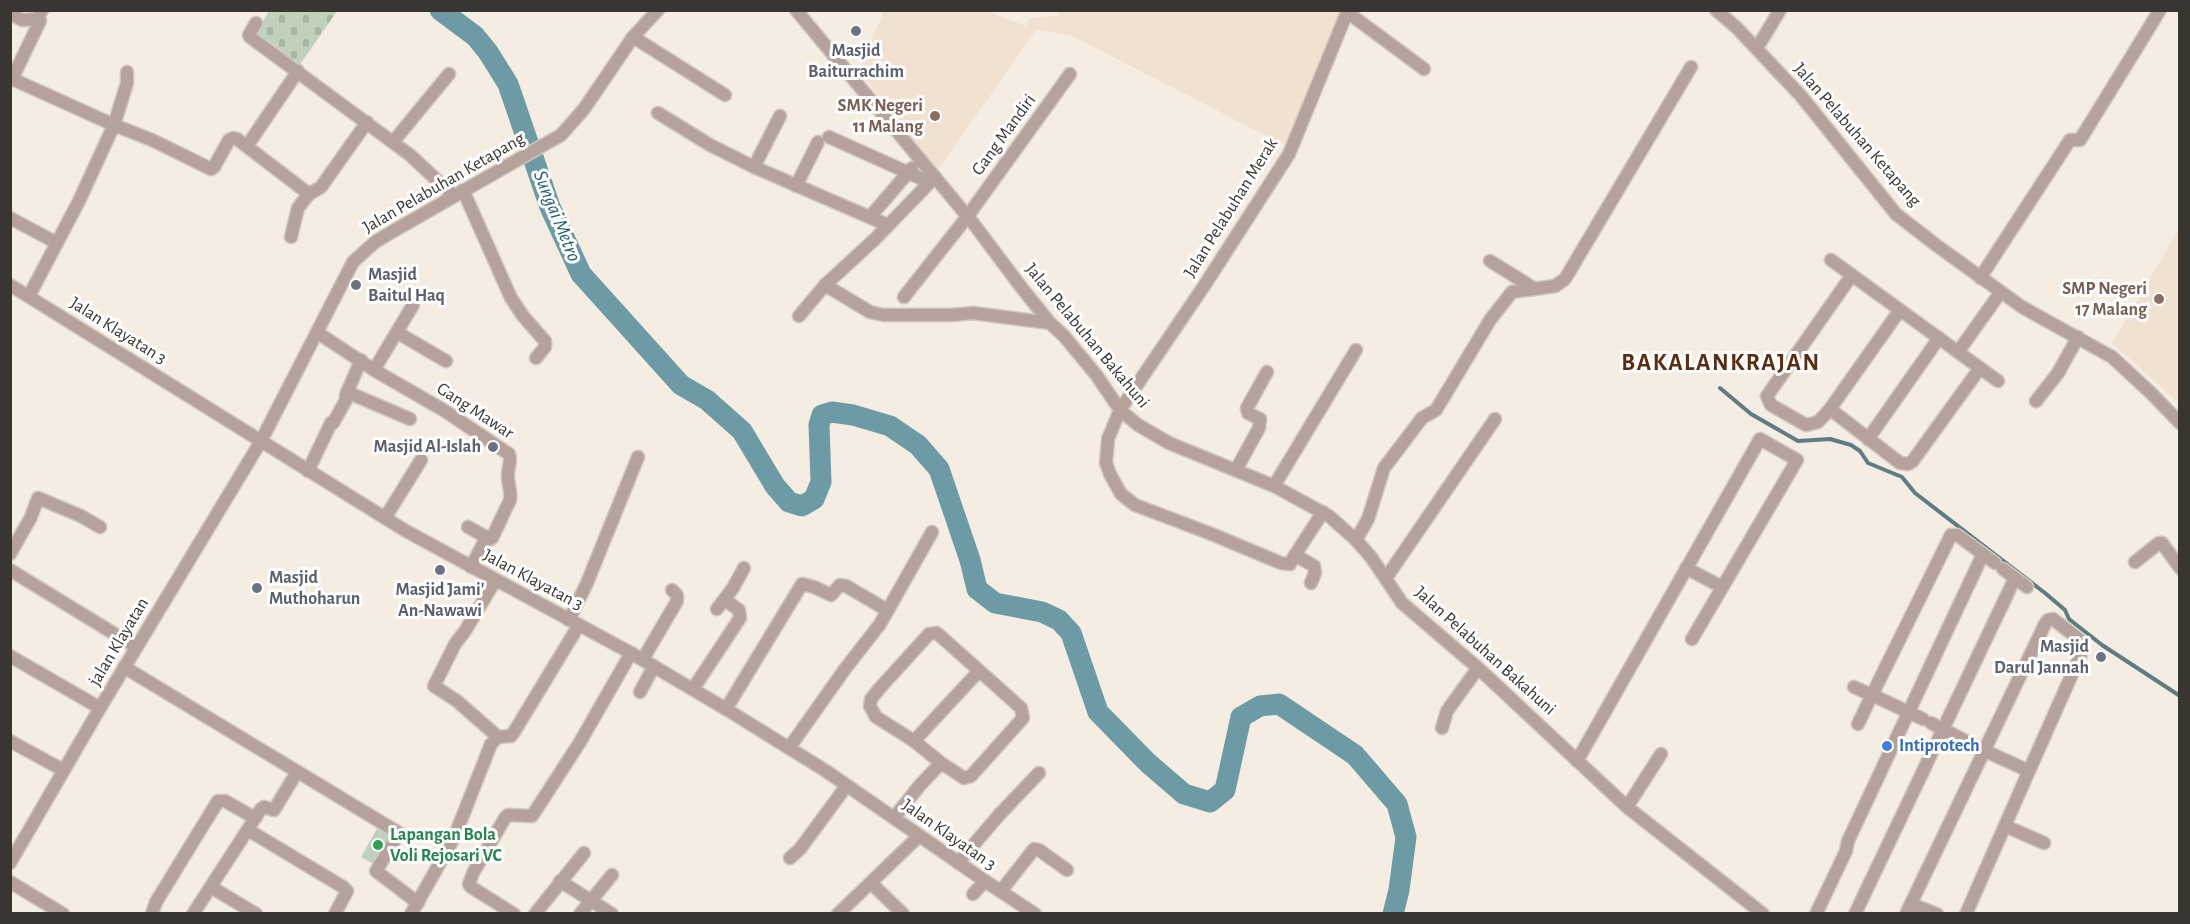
<svg xmlns="http://www.w3.org/2000/svg" width="2190" height="924" font-family="'Alegreya Sans',sans-serif">
<style>
.built{fill:#f0e1d1}
.grass{fill:#c0d1bc}
.cemetery{fill:url(#cemetery-stones)}
.lines{fill:none;stroke-linecap:round;stroke-linejoin:round}
.stream{stroke:#5d7c83;stroke-width:4}
.river{stroke:#6c9ba6;stroke-width:21}
.minor-casing{stroke:#d0c8bf;stroke-width:15}
.minor{stroke:#b5a39b;stroke-width:12}
.worship-dot{fill:#6b7280;stroke:#fff;stroke-width:2}
.education-dot{fill:#8d6e63;stroke:#fff;stroke-width:2}
.shop-dot{fill:#3f7fe0;stroke:#fff;stroke-width:2}
.leisure-dot{fill:#2e9e5b;stroke:#fff;stroke-width:2}
.labels{text-anchor:middle;dominant-baseline:central;stroke-width:6;stroke-linejoin:round;paint-order:stroke}
.worship-label{font-size:18px;font-weight:bold;fill:#5b616d;stroke:#fff}
.education-label{font-size:18px;font-weight:bold;fill:#785e54;stroke:#fff;text-anchor:end}
.street-label{font-size:18px;fill:#393531;stroke:#fff}
.shop-label{font-size:18px;font-weight:bold;fill:#366cbe;stroke:#fff;text-anchor:start}
.leisure-label{font-size:18px;font-weight:bold;fill:#27864d;stroke:#fff;text-anchor:start}
.water-label{font-size:20px;font-style:italic;fill:#1e5e6b;stroke:#fff}
.district-label{font-size:24px;font-weight:bold;letter-spacing:1.5px;fill:#5c2c10;stroke:#fff}
</style>
<defs>
<pattern id="cemetery-stones" width="16" height="16" patternUnits="userSpaceOnUse" patternTransform="scale(1.5)"><rect width="16" height="16" fill="#c0d1bc"/><path d="M2 7V4a2 2 0 0 1 4 0v3zM10 15v-3a2 2 0 0 1 4 0v3z" fill="#a6b4a2"/></pattern>
</defs>
<rect width="100%" height="100%" fill="#f6ede2"/>
<g class="built">
<polygon points="1061,10 1343,11 1288,147 1070,35 1036,30 937,171 859,71 884,11 985,11 1026,26 1029,18 1058,16"/>
<polygon points="2179,229 2179,403 2112,343"/>
</g>
<polygon class="grass" points="379,825 395,834 377,866 361,857"/>
<polygon class="cemetery" points="269,11 337,11 297,69 255,35"/>
<g class="lines">
<polyline class="stream" points="1720,388 1751,414 1798,441 1830,439 1851,445 1860,451 1868,463 1902,477 1915,493 2045,593 2065,610 2069,619 2102,645 2180,696"/>
<polyline class="river" points="440,10 475,36 488,52 508,84 550,207 581,274 681,385 707,400 742,431 775,486 789,502 802,506 814,499 821,482 819,425 822,415 832,412 853,415 890,426 918,445 939,469 970,560 977,589 995,603 1042,612 1059,620 1071,633 1098,712 1148,763 1184,794 1210,802 1225,790 1241,717 1260,706 1279,704 1355,755 1397,804 1406,837 1399,890 1393,914"/>
<defs>
<g id="minor">
<polyline points="796,10 973,223 1021,287 1050,323 1064,336 1097,376 1120,410 1138,425 1169,443 1274,486 1329,516 1356,540 1371,557 1402,603 1478,668 1627,807 1763,914"/>
<polyline points="1716,10 1737,28 1801,96 1896,214 1936,245 2022,307 2112,357 2151,393 2180,423"/>
<polyline points="1347,12 1424,69"/>
<polyline points="10,13 22,20 37,19"/>
<polyline points="256,23 249,35 250,37 410,155 454,196"/>
<polyline points="633,37 725,95"/>
<polyline points="1757,48 1780,10"/>
<polyline points="127,72 127,83 114,125 152,140 211,169 214,167 229,140 233,138 237,139 309,194 321,187 367,122"/>
<polyline points="10,78 114,125 79,201 29,296"/>
<polyline points="12,79 40,21 37,19 42,10"/>
<polyline points="658,113 710,145 754,167 883,223"/>
<polyline points="829,137 929,182"/>
<polyline points="393,142 449,74"/>
<polyline points="247,146 298,71"/>
<polyline points="754,167 780,116"/>
<polyline points="796,186 818,142"/>
<polyline points="463,190 511,298 523,316 545,341 545,347 536,358"/>
<polyline points="870,217 912,168"/>
<polyline points="10,218 57,243"/>
<polyline points="291,237 298,208 309,194"/>
<polyline points="1831,260 1998,381"/>
<polyline points="1490,261 1535,289"/>
<polyline points="1852,275 1767,396 1771,405 1806,425 1818,422 1830,409 1900,463 1908,464 1912,462 1980,368"/>
<polyline points="1980,278 2070,140 2080,140 2160,10"/>
<polyline points="10,285 406,531 631,653 726,709 826,771 985,881 1035,914"/>
<polyline points="825,285 870,312 883,315 952,315 973,313 1050,323"/>
<polyline points="904,297 967,217 1070,74"/>
<polyline points="799,316 825,285 875,239 935,177"/>
<path d="M 318,333 L 374,370 L 445,411 L 509,454 C 512,461 508,466 508,474 C 507,484 512,491 510,500 L 492,538 L 484,542 L 471,567"/>
<polyline points="398,333 446,361"/>
<polyline points="1958,352 2000,293"/>
<polyline points="374,370 413,305"/>
<polyline points="347,392 410,419"/>
<polyline points="2036,401 2058,373 2078,337"/>
<polyline points="1830,409 1900,310"/>
<polyline points="1868,439 1939,338"/>
<polyline points="1236,470 1259,428 1260,419 1248,413 1247,408 1267,372"/>
<polyline points="308,471 331,423 333,423 346,400 346,395 361,360"/>
<polyline points="1274,486 1356,350"/>
<polyline points="385,518 421,460"/>
<polyline points="468,527 490,539"/>
<polyline points="1356,540 1368,519 1384,468 1422,418 1436,410 1490,320 1512,292 1555,286 1565,279 1691,67"/>
<polyline points="10,554 31,517 38,498 81,516 100,527"/>
<polyline points="1295,555 1290,564 1281,563 1209,533 1135,505 1121,494 1110,474 1106,463 1108,439 1120,410 1206,283 1289,154 1348,10"/>
<polyline points="2135,562 2159,543 2162,543 2180,568"/>
<polyline points="1686,568 1722,587"/>
<polyline points="2003,569 2027,587"/>
<polyline points="10,570 136,647"/>
<polyline points="1386,578 1495,419"/>
<polyline points="495,581 465,631 455,644 434,686 457,701 498,737"/>
<polyline points="1311,583 1315,573 1314,566 1295,555 1323,512"/>
<polyline points="717,609 733,588 744,568"/>
<polyline points="569,620 587,583 638,457"/>
<polyline points="10,656 100,708"/>
<polyline points="643,659 677,601 677,595 672,590"/>
<polyline points="124,667 399,833 376,871 418,903"/>
<polyline points="1854,687 1872,695 1858,724"/>
<polyline points="693,689 740,618 739,610 725,600"/>
<polyline points="640,692 654,666"/>
<polyline points="726,709 802,584 814,587 831,595 840,585 846,586 887,610"/>
<polyline points="1923,719 1872,695 1951,535 1957,535 1983,554"/>
<polyline points="1931,723 1983,750 2029,771 1966,914"/>
<polyline points="1442,728 1447,711 1478,668"/>
<polyline points="10,741 63,770"/>
<polyline points="914,741 979,671"/>
<polyline points="789,748 845,669 880,624 932,532"/>
<polyline points="1577,761 1760,439 1797,460 1692,639"/>
<polyline points="1627,807 1661,754"/>
<polyline points="894,818 920,785 941,763 964,778 971,776 1023,718 1021,708 937,633 929,634 879,689 871,699 870,706 876,717 914,741 941,763"/>
<polyline points="2005,826 2044,843"/>
<polyline points="248,830 343,887 347,891 335,914"/>
<polyline points="790,858 800,849 842,792"/>
<polyline points="10,863 100,708 261,441 353,262 375,242 390,233 561,135 584,109 633,37 658,10"/>
<polyline points="958,863 999,815 1039,773"/>
<polyline points="560,881 612,914"/>
<polyline points="10,882 63,914"/>
<polyline points="871,883 903,914"/>
<polyline points="211,887 256,914"/>
<polyline points="1001,891 1034,849 1039,850 1067,870"/>
<polyline points="973,894 985,881"/>
<polyline points="1911,904 1937,914"/>
<polyline points="152,914 156,902 218,801 225,801 255,818"/>
<polyline points="193,914 261,809 264,807 274,810 297,772"/>
<polyline points="411,914 454,838 491,744 498,737 511,736 514,732 579,625"/>
<polyline points="514,914 471,887 469,884 473,873 505,818 508,815 532,816 536,810 580,742 631,653"/>
<polyline points="535,914 584,853"/>
<polyline points="580,914 612,875"/>
<polyline points="838,914 919,836"/>
<polyline points="1816,914 1846,851 1848,841 1983,554 1995,563"/>
<polyline points="1855,914 2015,578"/>
<polyline points="1906,914 2045,624 2048,620 2053,619 2080,640 2083,646 2081,654 2029,771"/>
</g>
</defs>
<use href="#minor" class="minor-casing"/>
<use href="#minor" class="minor"/>
</g>
<g class="worship-dot">
<circle cx="856" cy="31" r="6"/>
<circle cx="356" cy="285" r="6"/>
<circle cx="493" cy="447" r="6"/>
<circle cx="440" cy="570" r="6"/>
<circle cx="257" cy="588" r="6"/>
<circle cx="2101" cy="657" r="6"/>
</g>
<g class="education-dot">
<circle cx="935" cy="116" r="6"/>
<circle cx="2159" cy="299" r="6"/>
</g>
<circle class="shop-dot" cx="1887" cy="746" r="6"/>
<circle class="leisure-dot" cx="378" cy="845" r="6"/>
<g class="labels">
<g class="worship-label">
<text x="856" y="51">Masjid<tspan x="856" dy="21">Baiturrachim</tspan></text>
<text x="368" y="275" text-anchor="start">Masjid<tspan x="368" dy="21">Baitul Haq</tspan></text>
<text x="481" y="447" text-anchor="end">Masjid Al-Islah</text>
<text x="269" y="578" text-anchor="start">Masjid<tspan x="269" dy="21">Muthoharun</tspan></text>
<text x="440" y="590">Masjid Jami'<tspan x="440" dy="21">An-Nawawi</tspan></text>
<text x="2089" y="647" text-anchor="end">Masjid<tspan x="2089" dy="21">Darul Jannah</tspan></text>
</g>
<g class="education-label">
<text x="923" y="106">SMK Negeri<tspan x="923" dy="21">11 Malang</tspan></text>
<text x="2147" y="289">SMP Negeri<tspan x="2147" dy="21">17 Malang</tspan></text>
</g>
<g class="street-label">
<text transform="translate(1004 135) rotate(-54)">Gang Mandiri</text>
<text transform="translate(1857 135) rotate(49)">Jalan Pelabuhan Ketapang</text>
<text transform="translate(444 183) rotate(-30)">Jalan Pelabuhan Ketapang</text>
<text transform="translate(1231 208) rotate(-58)">Jalan Pelabuhan Merak</text>
<text transform="translate(118 331) rotate(32)">Jalan Klayatan 3</text>
<text transform="translate(1087 336) rotate(50)">Jalan Pelabuhan Bakahuni</text>
<text transform="translate(475 411) rotate(33)">Gang Mawar</text>
<text transform="translate(533 580) rotate(28)">Jalan Klayatan 3</text>
<text transform="translate(119 642) rotate(-59)">jalan Klayatan</text>
<text transform="translate(1485 651) rotate(42)">Jalan Pelabuhan Bakahuni</text>
<text transform="translate(949 835) rotate(35)">Jalan Klayatan 3</text>
</g>
<g class="shop-label">
<text x="1899" y="746">Intiprotech</text>
</g>
<g class="leisure-label">
<text x="390" y="835">Lapangan Bola<tspan x="390" dy="21">Voli Rejosari VC</tspan></text>
</g>
<g class="water-label">
<text transform="translate(557 216) rotate(68)">Sungai Metro</text>
</g>
<g class="district-label">
<text x="1721" y="363">BAKALANKRAJAN</text>
</g>
</g>
<rect width="2190" height="924" fill="none" stroke="#393531" stroke-width="24"/>
</svg>
